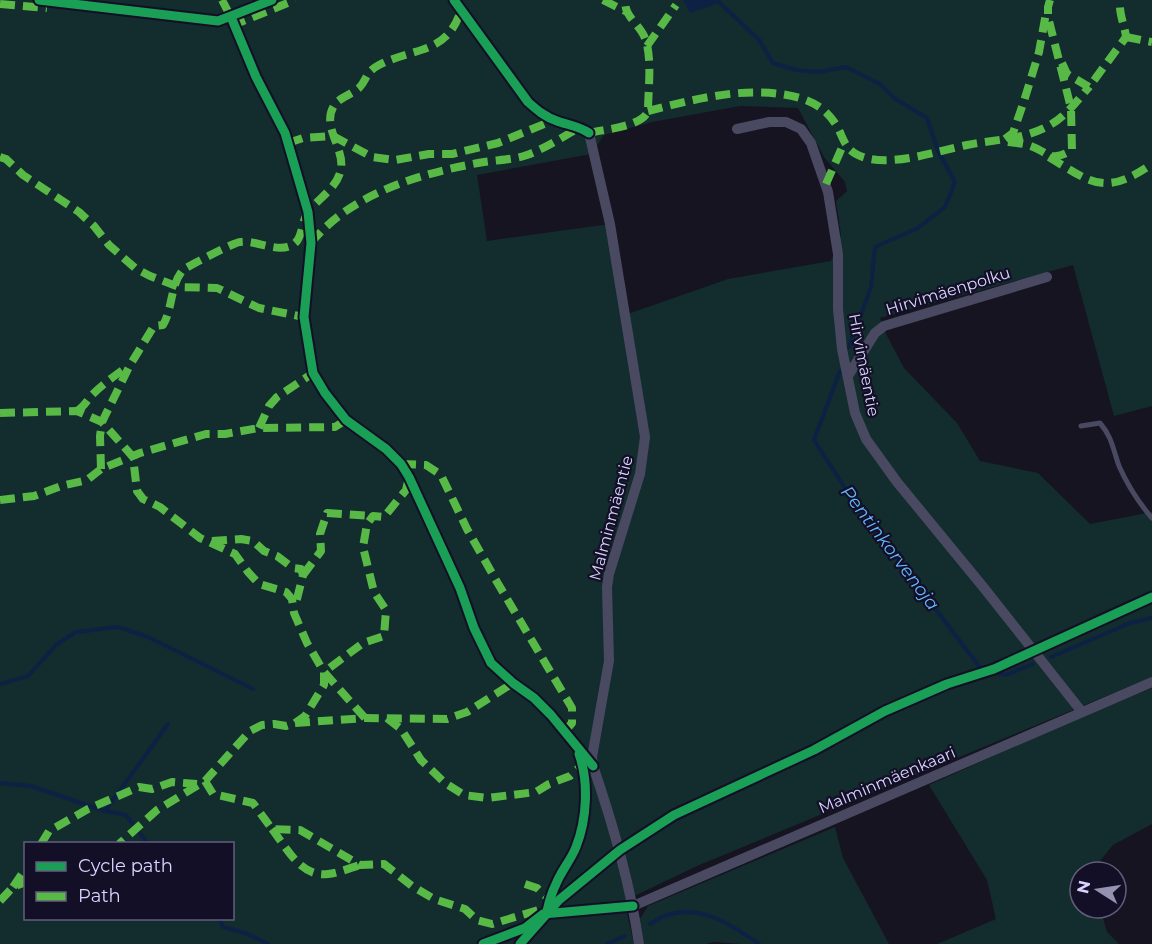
<svg xmlns="http://www.w3.org/2000/svg" width="1152" height="944" font-family="Montserrat,sans-serif">
<style>
.green{fill:#132c2d;fill-rule:evenodd}
.water{fill:#0d2144}
.lines{fill:none;stroke-linecap:round;stroke-linejoin:round}
.stream{stroke:#0d2144;stroke-width:4}
.lane{stroke:#4a4962;stroke-width:5}
.street{stroke:#4a4962;stroke-width:10}
.quiet{stroke:#58b947;stroke-width:8;stroke-dasharray:15 8;stroke-linecap:butt}
.cycleway-casing{stroke:#130f26;stroke-width:13}
.cycleway{stroke:#1a9f57;stroke-width:9}
.labels{text-anchor:middle;dominant-baseline:central;stroke-width:4.5;stroke-linejoin:round;paint-order:stroke}
.street-label{font-size:16px;fill:#d9d4ff;stroke:#130f26}
.water-label{font-size:18px;font-style:italic;fill:#62b6ff;stroke:#130f26}
</style>
<rect width="100%" height="100%" fill="#161421"/>
<g class="green">
<path d="M 0,0 L 1152,0 L 1152,406 L 1114,416 L 1073,265 L 880,318 L 886,334 L 904,368 L 957,423 L 980,461 L 1038,473 L 1090,524 L 1152,512 L 1152,677 L 697,866 L 624,901 L 634,944 L 0,944 ZM 740,106 L 798,108 L 824,157 L 845,182 L 847,191 L 836,201 L 841,235 L 831,261 L 728,279 L 625,315 L 610,224 L 487,241 L 477,175 L 591,154 L 604,135 L 652,122 ZM 26,844 L 232,844 L 232,918 L 26,918 Z"/>
<polygon points="1152,688 1152,824 1113,845 1091,872 1080,872 1080,908 1100,908 1107,932 1119,944 937,944 996,919 987,880 929,785 1083,716"/>
<polygon points="835,827 843,858 889,944 741,944 714,942 706,944 644,944 640,919 648,906"/>
</g>
<polygon class="water" points="683,0 721,0 720,3 690,13"/>
<g class="lines">
<g class="stream">
<polyline points="720,3 759,40 773,63 796,70 818,72 846,67 880,84 894,98 927,118 938,151 955,182 945,207 918,228 875,247 871,287 849,347"/>
<polyline points="840,371 814,440 854,502 982,670 1006,675 1033,664"/>
<polyline points="1051,657 1130,623 1152,618"/>
<polyline points="0,684 28,676 56,645 76,632 118,627 148,637 253,689"/>
<polyline points="0,783 31,786 105,811 126,815 148,844"/>
<polyline points="105,811 168,724"/>
<polyline points="219,918 223,927 245,933 268,944"/>
<path d="M 650,924 C 655,921 661,917 667,915 C 701,904 732,925 759,944"/>
<polyline points="607,944 625,936"/>
</g>
<path class="lane" d="M 1081,426 L 1100,423 C 1112,437 1113,449 1119,466 C 1127,484 1139,503 1152,518"/>
<g class="street">
<polyline points="737,129 769,122 786,122 801,129 811,143 828,192 838,254 838,309 842,349 855,413 866,439 897,482 984,588 1082,712"/>
<path d="M 589,133 L 610,224 L 645,437 L 640,474 L 609,574 L 607,587 L 609,661 L 592,757 L 593,766 C 613,824 630,883 639,944"/>
<polyline points="848,376 875,333 884,326 1047,277"/>
<polyline points="633,906 1152,682"/>
</g>
<g class="quiet">
<polyline points="222,0 231,17"/>
<polyline points="603,0 627,12"/>
<polyline points="0,4 47,8"/>
<polyline points="231,26 295,0"/>
<polyline points="1126,37 1152,42"/>
<polyline points="647,46 676,5"/>
<path d="M 1062,63 L 1067,74 L 1089,87 L 1126,37 C 1124,22 1119,16 1120,0"/>
<path d="M 648,111 C 696,99 750,84 800,98 C 817,103 829,112 838,128 C 843,138 845,148 856,154 C 885,170 936,151 967,145 C 996,139 1024,140 1050,125 C 1066,116 1078,100 1089,87"/>
<path d="M 589,133 C 605,129 642,127 648,111 C 648,90 653,55 644,36 C 639,24 622,14 626,0"/>
<polyline points="1005,139 1013,133 1024,101 1039,52 1046,13"/>
<path d="M 1008,142 C 1015,143 1022,143 1028,145 C 1048,151 1049,164 1072,150 L 1071,108 L 1048,17 L 1048,7 L 1050,0"/>
<polyline points="288,143 303,138 333,136 372,157 395,160 429,154 452,154 498,143 554,120"/>
<polyline points="0,157 6,159 23,175 79,212 94,226 109,245 135,268 150,276 179,287 217,288 259,308 304,317"/>
<path d="M 1049,157 C 1093,184 1105,196 1152,164"/>
<polyline points="826,184 844,143"/>
<path d="M 311,243 C 350,194 419,174 478,163 C 493,160 514,160 527,155 C 546,148 563,137 580,127"/>
<path d="M 77,411 C 85,406 87,400 93,394 C 104,383 116,375 128,366"/>
<polyline points="0,413 77,411 102,422 133,457 137,491 143,499 160,507 200,538 235,554 248,572 259,584 286,592 292,599 294,613 307,643 324,672 324,685 305,716 295,723 286,726 274,724 262,725 250,731 205,781 157,810 119,844"/>
<polyline points="259,428 269,406 277,397 313,373"/>
<polyline points="401,464 426,465 441,475 467,529 497,582 572,708 572,723 565,731"/>
<path d="M 101,469 L 100,436 L 102,422 L 130,365 L 154,326 L 163,325 C 173,308 170,285 183,270 C 186,267 235,242 240,242 C 256,239 283,257 297,241 C 303,233 302,219 309,211 C 319,198 335,189 340,173 C 348,150 318,125 336,103 C 342,97 352,94 359,88 C 368,79 364,73 379,65 C 414,47 447,55 461,10"/>
<polyline points="0,500 34,496 61,486 87,480 101,469 140,453 206,434 225,434 259,428 335,427 346,420"/>
<polyline points="212,541 241,539 253,541 264,551 277,556 293,568 301,569 303,575 295,607"/>
<polyline points="303,575 321,551 320,534 327,513 373,516"/>
<polyline points="365,718 324,672 363,643 384,636 386,610 374,592 363,547 367,524 373,516 384,517 406,490 409,477"/>
<polyline points="387,718 401,729 421,760 445,783 464,795 487,798 536,792 549,784 570,776 583,764"/>
<polyline points="295,723 365,718 447,719 467,712 513,683"/>
<polyline points="205,781 213,794 253,803 272,829 300,830 360,865 384,864 412,886 434,899 465,909 477,920 492,924 545,908"/>
<path d="M 272,829 C 286,847 301,878 328,874 C 338,873 350,868 360,865"/>
<polyline points="41,844 49,831 88,809 139,787 152,789 172,782 197,784"/>
<polyline points="525,884 537,888 550,900"/>
<polyline points="13,887 26,868"/>
<polyline points="0,901 13,887 26,882"/>
</g>
<defs>
<g id="cycleway">
<polyline points="39,0 218,21 272,0"/>
<path d="M 454,0 L 528,102 C 537,110 545,117 557,121 C 568,125 579,126 589,133"/>
<polyline points="231,17 256,77 285,133 308,212 311,243 304,317 313,373 325,393 346,420 386,449 401,464 409,477 460,588 474,628 491,663 513,683 534,698 551,715 593,766"/>
<path d="M 547,911 C 549,902 552,892 556,884 C 561,871 571,860 576,847 C 587,819 589,782 579,754"/>
<polyline points="483,944 525,928 543,914 633,906"/>
<polyline points="520,944 559,900 620,850 674,815 814,750 885,711 947,684 994,669 1152,597"/>
</g>
</defs>
<use href="#cycleway" class="cycleway-casing"/>
<use href="#cycleway" class="cycleway"/>
</g>
<g class="labels">
<g class="street-label">
<text transform="translate(948 291) rotate(-17)">Hirvimäenpolku</text>
<text transform="translate(864 365) rotate(79)">Hirvimäentie</text>
<text transform="translate(611 518) rotate(-75)">Malminmäentie</text>
<text transform="translate(887 780) rotate(-23)">Malminmäenkaari</text>
</g>
<g class="water-label">
<text transform="translate(890 548) rotate(53)">Pentinkorvenoja</text>
</g>
</g>
<rect x="24" y="842" width="210" height="78" fill="#130f26" stroke="#625e7d" stroke-width="1.5"/>
<rect x="36" y="862" width="30" height="9" fill="#1a9f57" stroke="#625e7d" stroke-width="1.5"/>
<text x="78" y="872" font-size="18" fill="#d9d4ff">Cycle path</text>
<rect x="36" y="892" width="30" height="9" fill="#58b947" stroke="#625e7d" stroke-width="1.5"/>
<text x="78" y="902" font-size="18" fill="#d9d4ff">Path</text>
<g transform="translate(1098 890) rotate(282)"><circle r="28" fill="#130f26" stroke="#625e7d" stroke-width="1.5"/>
<path d="M0-4.5L10 22L0 15L-10 22Z" fill="#9591b1"/>
<text y="-9" font-size="16" font-weight="bold" text-anchor="middle" fill="#d9d4ff">N</text>
</g>
</svg>
